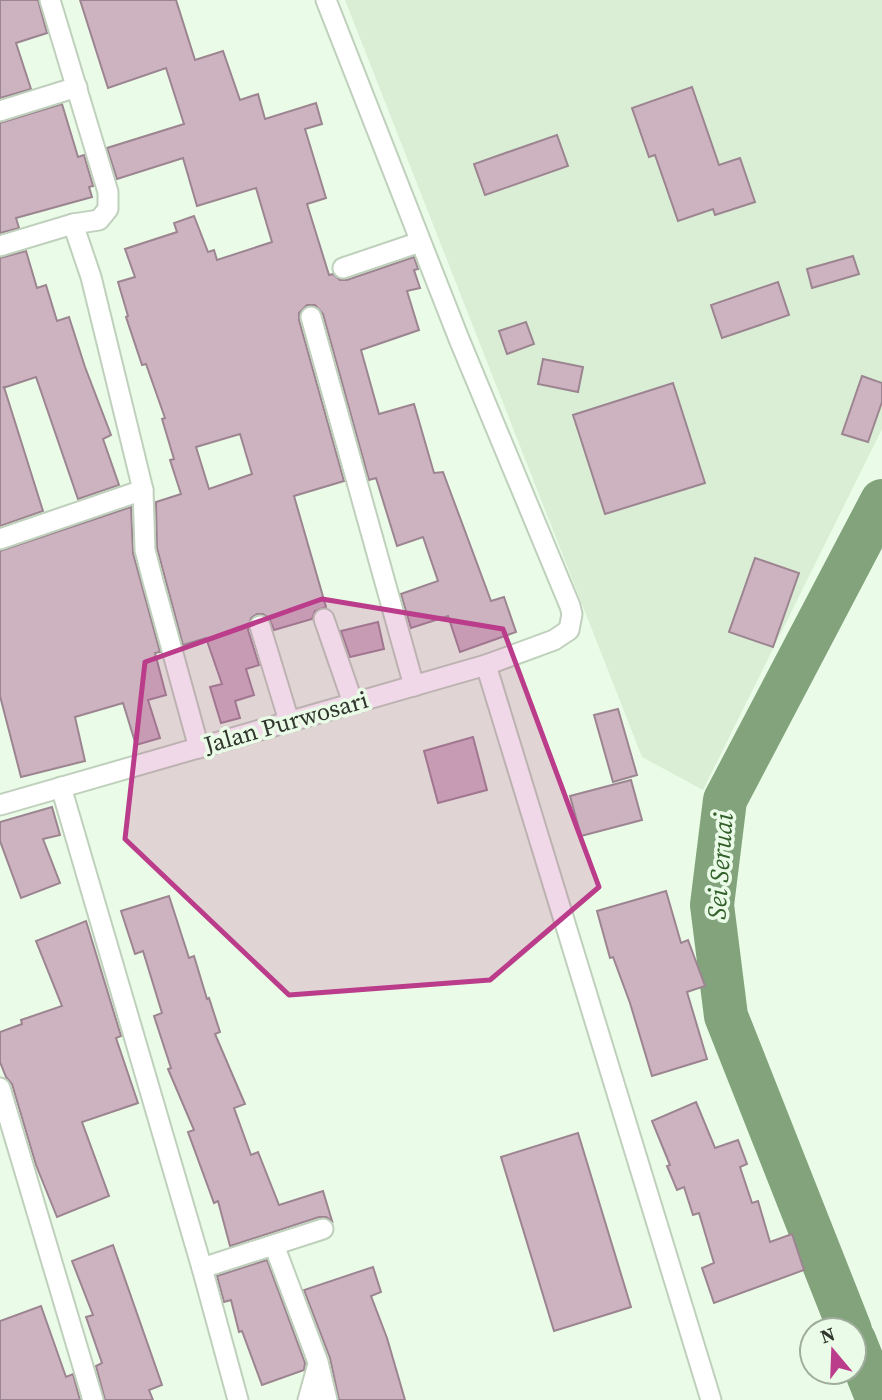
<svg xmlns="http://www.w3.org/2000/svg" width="882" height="1400" font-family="'Source Serif 4',serif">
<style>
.built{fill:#d9eed5}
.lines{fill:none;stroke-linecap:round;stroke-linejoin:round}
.river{stroke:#83a37d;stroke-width:44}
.building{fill:#ccb3bf;stroke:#9c8591;stroke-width:2;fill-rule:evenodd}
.street-casing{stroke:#bfd0bc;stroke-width:23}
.street{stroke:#fff;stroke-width:19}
.marked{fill:#ba3c8a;fill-opacity:0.2;stroke:#ba3c8a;stroke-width:5;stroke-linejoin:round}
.labels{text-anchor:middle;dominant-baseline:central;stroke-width:7;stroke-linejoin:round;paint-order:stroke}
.street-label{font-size:24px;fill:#30362e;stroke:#eafce7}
.water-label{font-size:26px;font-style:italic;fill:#335f2b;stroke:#eafce7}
</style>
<rect width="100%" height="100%" fill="#eafce7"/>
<polygon class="built" points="345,0 882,0 882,429 703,790 642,757"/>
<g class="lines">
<g class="river">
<polyline points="850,1330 726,1016 712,905 725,800 882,501"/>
<polyline points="854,1340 878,1400"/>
</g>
</g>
<g class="building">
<polygon points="0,0 38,0 47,33 16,43 31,89 0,98"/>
<path d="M 80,0 L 176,0 L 195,60 L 223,51 L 240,100 L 258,94 L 265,119 L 316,103 L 322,124 L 305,129 L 326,198 L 307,204 L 329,275 L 333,274 L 340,280 L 347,280 L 414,257 L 418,269 L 414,270 L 420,288 L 407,291 L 419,330 L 361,350 L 379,414 L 414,404 L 434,473 L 443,472 L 491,601 L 504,597 L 516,632 L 460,652 L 448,616 L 411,628 L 401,594 L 438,581 L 423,537 L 397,546 L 376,478 L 369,480 L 323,314 L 315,305 L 307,305 L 299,313 L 299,320 L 344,481 L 294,496 L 326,607 L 315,611 L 312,619 L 274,630 L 269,618 L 263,614 L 257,614 L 251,618 L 248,630 L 259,665 L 246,669 L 254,695 L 235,701 L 240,718 L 221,723 L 210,687 L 222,684 L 206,638 L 183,645 L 157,548 L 156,502 L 181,494 L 170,460 L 174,459 L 162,419 L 165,418 L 146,364 L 142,365 L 126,317 L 128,316 L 118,282 L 135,277 L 125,249 L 177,232 L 174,223 L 194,216 L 208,252 L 214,250 L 217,260 L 272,242 L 256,188 L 197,206 L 183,158 L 117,179 L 107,148 L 184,124 L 166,68 L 108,88 ZM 240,434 L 252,474 L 209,489 L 196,447 Z"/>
<polygon points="692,87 719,165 740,158 755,202 715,215 713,209 678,221 655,155 649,157 632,108"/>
<polygon points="62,104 78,157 84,155 93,186 89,187 92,197 16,218 19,228 0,233 0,123"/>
<polygon points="557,135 568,166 485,195 474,164"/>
<polygon points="26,251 37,288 46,285 57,321 69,317 85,367 111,435 103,439 119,485 78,499 36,377 3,388 4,387 43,511 0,526 0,258"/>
<polygon points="853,256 859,274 812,288 807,269"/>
<polygon points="778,282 789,315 722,338 711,305"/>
<polygon points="526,322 534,344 507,354 499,331"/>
<polygon points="543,359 583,367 578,392 538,384"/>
<polygon points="862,376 882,383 882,402 868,442 842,434"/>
<polygon points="673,383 705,483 605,514 573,415"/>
<polygon points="131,507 133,553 160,652 155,653 166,695 148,700 160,738 136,745 123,703 75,717 85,761 21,777 0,696 0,551"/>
<polygon points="755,558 799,573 773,647 729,632"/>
<polygon points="378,622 384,649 350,657 341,631"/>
<polygon points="618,709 637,775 613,782 594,715"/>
<polygon points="473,737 487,790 438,803 424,751"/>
<polygon points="631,780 642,820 581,836 570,796"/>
<polygon points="52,807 60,835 43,839 60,883 21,898 0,841 0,822"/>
<polygon points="666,891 681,943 688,940 705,986 687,992 707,1059 652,1076 630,1003 613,957 610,958 597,911"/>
<polygon points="169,896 189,958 194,956 207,999 209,998 220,1032 215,1034 245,1104 234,1108 251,1155 258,1152 279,1205 323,1191 332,1221 326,1217 319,1217 230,1246 218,1201 214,1203 188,1132 194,1130 168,1069 171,1068 154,1016 162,1013 143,951 135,954 121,911"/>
<polygon points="86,921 121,1036 116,1038 138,1103 82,1122 109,1196 57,1217 36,1165 12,1084 6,1077 0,1062 0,1032 22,1024 21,1020 62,1006 36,941"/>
<polygon points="696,1102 715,1148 738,1140 747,1164 740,1167 752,1203 758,1201 770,1242 792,1234 804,1270 714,1303 702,1268 714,1263 699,1213 693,1215 684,1187 677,1190 667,1166 670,1165 652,1121"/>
<polygon points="578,1133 631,1307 554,1331 501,1157"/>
<polygon points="113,1245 162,1385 149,1390 153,1400 105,1400 96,1366 102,1363 86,1317 93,1315 72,1261"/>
<polygon points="267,1260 305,1363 304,1370 262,1385 242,1331 239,1332 231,1300 224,1302 217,1276"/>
<polygon points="373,1267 381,1292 371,1296 387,1338 405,1400 339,1400 330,1358 304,1290"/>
<polygon points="41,1306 66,1377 73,1374 80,1400 0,1400 0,1321"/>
</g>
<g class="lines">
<defs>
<g id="street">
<polyline points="50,0 108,192 108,209 99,220 73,224 91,277 143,490 145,550 153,581 199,748"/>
<polyline points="0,111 77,87"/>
<polyline points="0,246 73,224"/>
<polyline points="343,268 420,242"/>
<polyline points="311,317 414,686"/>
<polyline points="0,539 143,490"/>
<polyline points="324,619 353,703"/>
<polyline points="260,626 289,721"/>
<polyline points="486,665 711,1400"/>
<polyline points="61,787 202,1268 238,1400"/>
<polyline points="0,805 486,665 554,640 569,630 572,614 570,606 459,339 326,0"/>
<polyline points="0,1088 93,1400"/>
<polyline points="274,1245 318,1362 327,1400"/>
<polyline points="202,1268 323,1229"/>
<polyline points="308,1400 318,1364"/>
</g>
</defs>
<use href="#street" class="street-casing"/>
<use href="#street" class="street"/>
</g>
<path class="marked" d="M 322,599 L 503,629 L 599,887 L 490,980 L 289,995 L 125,839 L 145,662 Z"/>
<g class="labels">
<g class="street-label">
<text transform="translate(286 722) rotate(-16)">Jalan Purwosari</text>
</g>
<g class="water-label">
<text transform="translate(720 866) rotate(-86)">Sei Seruai</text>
</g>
</g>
<g transform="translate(833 1351) rotate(341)"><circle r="33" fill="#eafce7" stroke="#a0ad9d" stroke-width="2"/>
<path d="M0-5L12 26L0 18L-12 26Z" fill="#ba3c8a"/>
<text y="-10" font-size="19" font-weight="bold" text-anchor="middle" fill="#30362e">N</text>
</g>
</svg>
